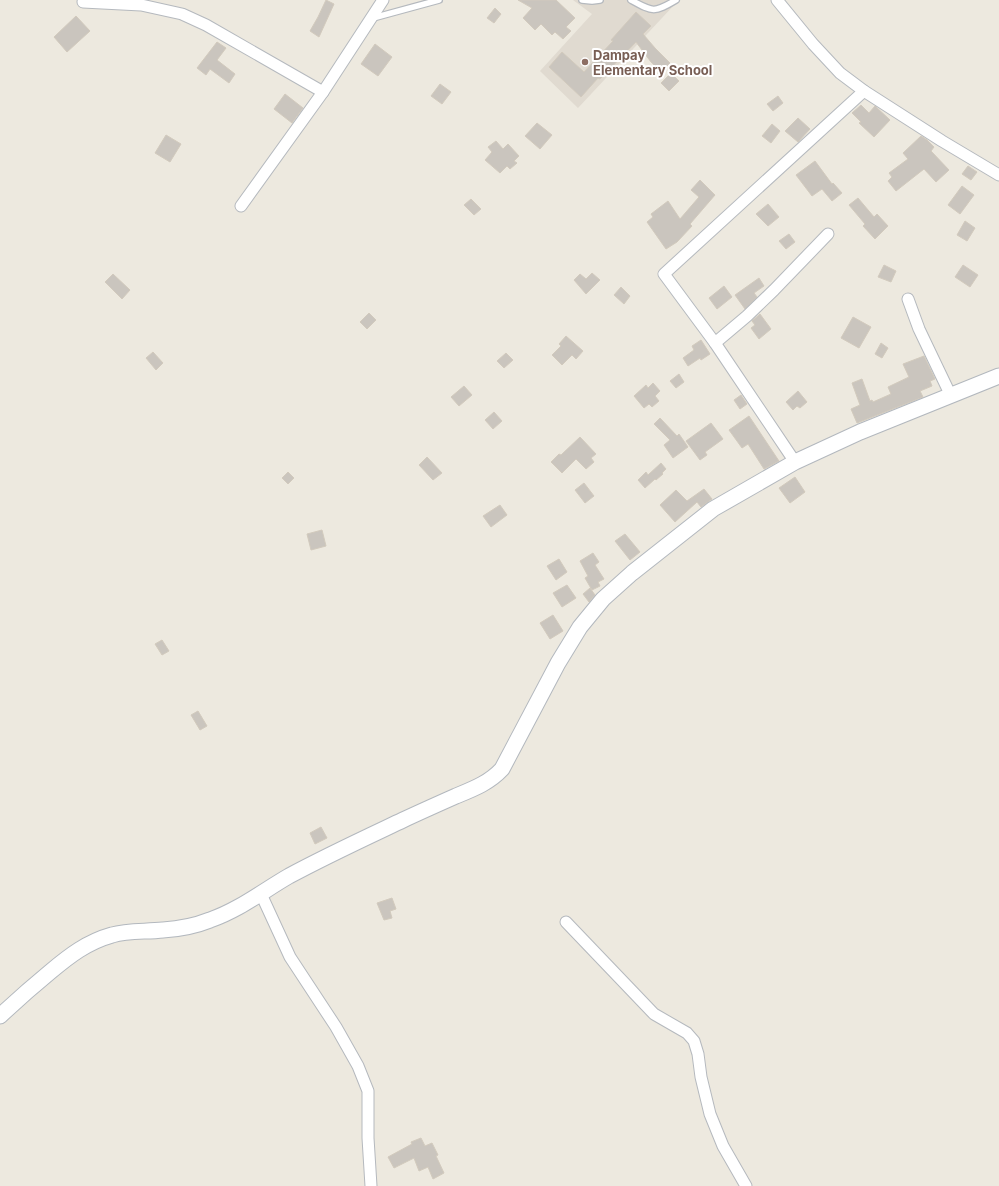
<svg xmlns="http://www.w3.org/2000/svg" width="999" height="1186" font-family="Inter,sans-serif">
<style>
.education{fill:#e0dad0}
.building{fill:#cac5be;stroke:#d2cabd}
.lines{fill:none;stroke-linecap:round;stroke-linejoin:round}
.lane-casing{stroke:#b5b9be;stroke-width:8}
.street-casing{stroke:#b5b9be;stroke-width:13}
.secondary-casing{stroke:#b3b8be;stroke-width:17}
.lane{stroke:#fff;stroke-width:5.5}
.street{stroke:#fff;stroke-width:11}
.secondary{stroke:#fff;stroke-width:15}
.education-dot{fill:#8d6e63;stroke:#fff;stroke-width:1.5}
.labels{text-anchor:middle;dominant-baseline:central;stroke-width:4;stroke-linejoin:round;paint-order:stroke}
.education-label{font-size:13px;font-weight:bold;fill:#785e54;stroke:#fff;text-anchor:start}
</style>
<rect width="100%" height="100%" fill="#ede9df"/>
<polygon class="education" points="573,0 672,0 675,4 578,108 540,71 592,14"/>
<g class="building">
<polygon points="326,0 334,4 319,37 310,31 318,17"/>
<polygon points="518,0 556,0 575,18 566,27 571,31 563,39 555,32 552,35 541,24 535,30 523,18 532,8"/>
<polygon points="495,8 501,14 494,23 487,18"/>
<polygon points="636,12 651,26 643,34 655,48 670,63 661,72 651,62 636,42 600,79 598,78 581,97 549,67 562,52 584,72 613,41 611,40"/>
<polygon points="76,16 90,31 67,52 54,37"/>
<polygon points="217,42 226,48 217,60 235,74 229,83 210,69 206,75 197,68"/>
<polygon points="375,44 392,57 378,76 361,64"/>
<polygon points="671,73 679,81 669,91 661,83"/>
<polygon points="440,84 451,92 442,104 431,96"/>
<polygon points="285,94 303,108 292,123 274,109"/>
<polygon points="778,96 783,103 773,111 767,104"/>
<polygon points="861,105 869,113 875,106 890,120 874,137 859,123 861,122 852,113"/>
<polygon points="798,118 810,129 798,142 785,131"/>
<polygon points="537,123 552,135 540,149 525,136"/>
<polygon points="772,124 780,131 771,143 762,136"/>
<polygon points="166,135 181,144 170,162 155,153"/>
<polygon points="921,136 927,140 934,147 931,151 949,170 936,182 924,169 896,191 888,181 892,177 889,173 908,159 903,153"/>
<polygon points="496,141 503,149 508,144 519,156 514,161 517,163 510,169 507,166 500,173 485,160 492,152 488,147"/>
<polygon points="815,161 832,184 833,183 842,193 832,201 822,189 812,196 796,175"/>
<polygon points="968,166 977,172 971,180 962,174"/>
<polygon points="700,180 715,195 690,224 692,226 677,242 666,249 647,222 653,217 651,214 668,201 680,219 699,197 691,190"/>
<polygon points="962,186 974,195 960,214 948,205"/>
<polygon points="858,198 874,217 877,214 888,226 875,239 863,226 865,224 849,205"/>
<polygon points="471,199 481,209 474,215 464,205"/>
<polygon points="768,204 779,217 768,226 756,214"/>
<polygon points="965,221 975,228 967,241 957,235"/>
<polygon points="789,234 795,242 786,249 779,241"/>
<polygon points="884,265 896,271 891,282 878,277"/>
<polygon points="963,265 978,275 970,287 955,277"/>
<polygon points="592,273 600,280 586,294 574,280 580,274 586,279"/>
<polygon points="113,274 130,290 122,299 105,282"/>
<polygon points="759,278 764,286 754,293 757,297 745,309 735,295"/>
<polygon points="724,286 732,297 717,309 709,298"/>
<polygon points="621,287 630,296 624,304 614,295"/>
<polygon points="369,313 376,320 367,329 360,322"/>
<polygon points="760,314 771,329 759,339 751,328 755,325 752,321"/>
<polygon points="853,317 871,327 859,348 841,338"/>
<polygon points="566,336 583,351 576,359 572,355 562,365 552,355 561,346 559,344"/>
<polygon points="701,340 710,354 701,360 700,358 688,366 683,358 694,350 692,346"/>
<polygon points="881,343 888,348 882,358 875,354"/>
<polygon points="153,352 163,363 156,370 146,358"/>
<polygon points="506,353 513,360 504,368 497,361"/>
<polygon points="924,356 935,379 930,381 932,386 920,391 923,397 857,423 851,409 860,405 852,383 862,379 870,401 872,400 873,402 891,394 888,387 909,377 903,364"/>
<polygon points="679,374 684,382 676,388 670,381"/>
<polygon points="653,383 660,391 655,396 659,401 652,407 649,404 644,408 634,396 646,385 648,388"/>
<polygon points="464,386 472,395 459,406 451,397"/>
<polygon points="798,391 807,402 800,408 797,406 793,410 786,402"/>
<polygon points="741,395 747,404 740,409 734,400"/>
<polygon points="494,412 502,421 493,429 485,420"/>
<polygon points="749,416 779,461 764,469 748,444 742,448 729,430"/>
<polygon points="660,418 677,436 679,434 688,447 673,458 664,445 670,440 654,424"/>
<polygon points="711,423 723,439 705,452 707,455 700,460 686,441"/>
<polygon points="580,437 596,454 591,458 594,462 586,469 576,459 562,473 551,462 559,454 561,455"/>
<polygon points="427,457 442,473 433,480 419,465"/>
<polygon points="661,463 666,469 662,473 663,474 656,480 655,479 645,488 638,480 646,472 648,475"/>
<polygon points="288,472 294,478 288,484 282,478"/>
<polygon points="795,477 805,492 790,503 779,488"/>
<polygon points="584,483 594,496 585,503 575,490"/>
<polygon points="704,489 712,499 701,507 697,502 675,522 660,505 676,490 687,501"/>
<polygon points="500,505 507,515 491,527 483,516"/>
<polygon points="322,530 326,546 311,550 307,534"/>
<polygon points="625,534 640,552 630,560 615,541"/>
<polygon points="593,553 599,562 595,565 604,579 598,582 600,586 592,590 585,578 588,576 580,561"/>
<polygon points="559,559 567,572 556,580 547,566"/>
<polygon points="567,585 576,598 562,607 553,593"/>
<polygon points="590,588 595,595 589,602 583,594"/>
<polygon points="553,615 563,631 550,639 540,623"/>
<polygon points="162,640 169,651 162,655 155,644"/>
<polygon points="198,711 207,726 200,730 191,715"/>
<polygon points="321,827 327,838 315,844 310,833"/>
<polygon points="392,898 396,909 390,911 392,918 384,920 377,903"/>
<polygon points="421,1138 425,1146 432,1143 438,1155 436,1156 444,1173 433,1179 428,1167 419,1171 414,1158 394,1168 388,1157 412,1144 411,1142"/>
</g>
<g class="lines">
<defs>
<g id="lane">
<polyline points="582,0 592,1 600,0"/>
<path d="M 631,0 C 653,12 654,13 676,0"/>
<polyline points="373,18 439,0"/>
</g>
<g id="street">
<polyline points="777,0 813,44 840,73 864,91 942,141 999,175"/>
<polyline points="83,2 141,5 182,14 206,25 323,92"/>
<polyline points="241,206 323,92 383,0"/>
<polyline points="908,299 919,329 951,396"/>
<polyline points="715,343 747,316 774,290 828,234"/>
<polyline points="795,462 715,343 664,274 864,91"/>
<polyline points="261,894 290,957 336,1027 358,1066 368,1091 368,1138 371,1186"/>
<polyline points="566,922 654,1014 687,1033 694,1041 698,1054 701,1077 710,1114 723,1146 746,1186"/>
</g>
<path id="secondary" d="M 0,1016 C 16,1001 33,986 50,972 C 69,956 87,942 112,935 C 128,930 146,932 163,930 C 179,929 195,926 210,920 C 239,910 263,891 289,876 C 326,856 365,838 403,820 C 420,812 438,804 456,796 C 473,789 489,783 502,769 L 558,663 L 580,627 L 603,599 L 632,573 L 713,509 L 795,462 L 860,432 L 999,376"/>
</defs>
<use href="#lane" class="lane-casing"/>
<use href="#street" class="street-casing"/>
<use href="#secondary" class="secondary-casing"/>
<use href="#lane" class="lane"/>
<use href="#street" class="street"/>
<use href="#secondary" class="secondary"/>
</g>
<circle class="education-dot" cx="585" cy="62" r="4"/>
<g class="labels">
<g class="education-label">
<text x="593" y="55">Dampay<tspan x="593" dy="15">Elementary School</tspan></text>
</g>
</g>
</svg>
